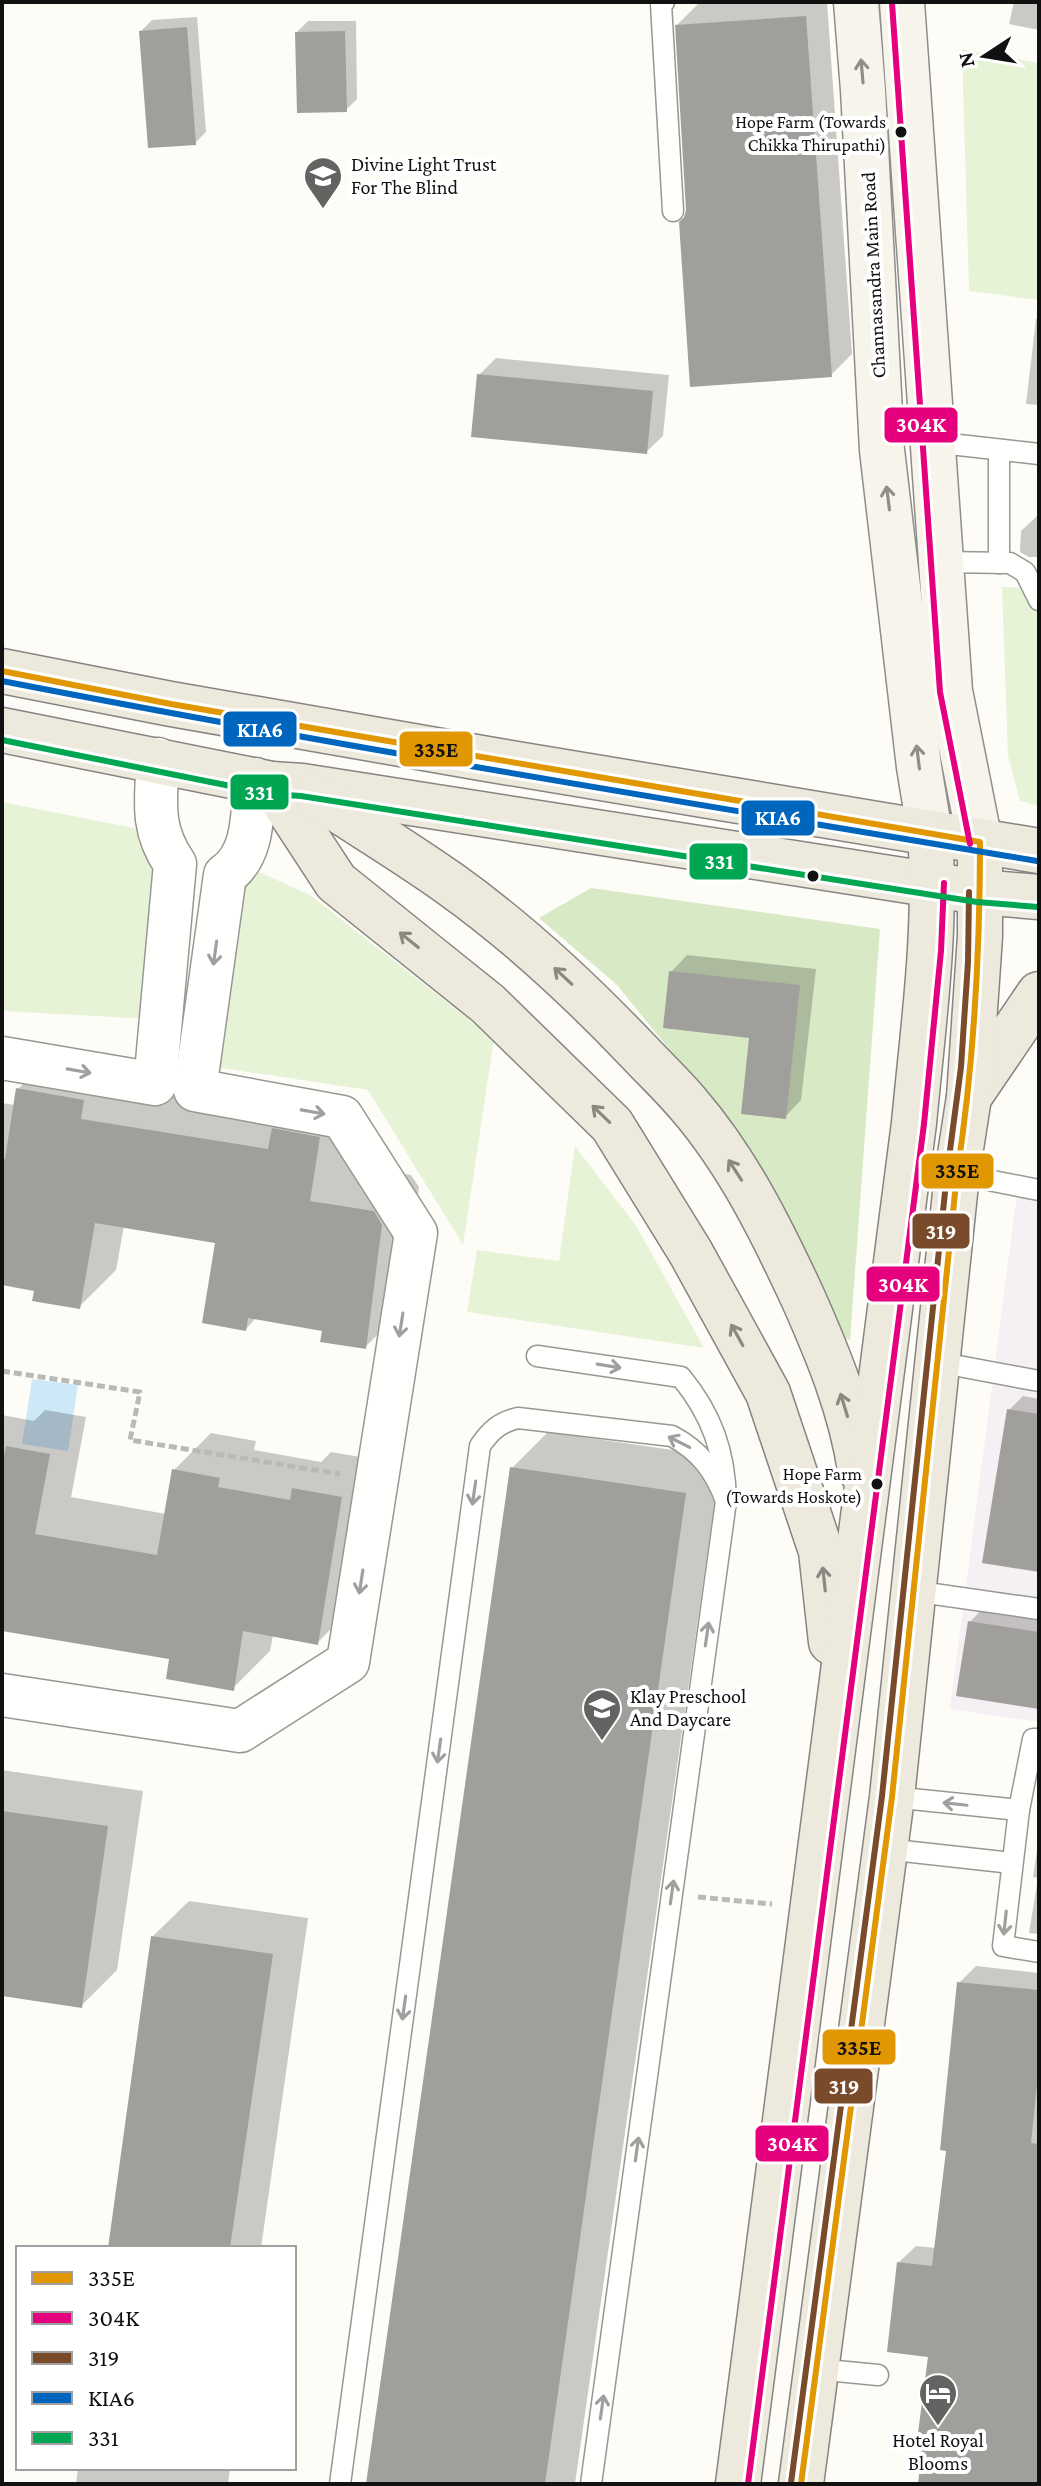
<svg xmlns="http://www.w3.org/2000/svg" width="1041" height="2486" font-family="'Crimson Pro',serif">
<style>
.industrial{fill:#f5f0f3}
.green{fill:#e7f3d7}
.forest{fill:#d8eac5}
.water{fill:#cde8f7}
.shadow{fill:#0003}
.building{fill:#a19f9c}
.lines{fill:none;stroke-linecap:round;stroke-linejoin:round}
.lane-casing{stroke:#979795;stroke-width:23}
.street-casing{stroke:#979795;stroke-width:45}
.secondary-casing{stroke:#8e8d8b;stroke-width:47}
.primary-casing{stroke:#858482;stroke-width:47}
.path{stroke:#b9b9b8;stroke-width:5;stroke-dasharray:8 4;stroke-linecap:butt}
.lane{stroke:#fffffe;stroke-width:20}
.street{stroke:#fffffe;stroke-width:42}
.secondary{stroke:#f6f4eb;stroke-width:44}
.primary{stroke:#ede9dc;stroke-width:44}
.bus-1-casing{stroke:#fff;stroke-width:12}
.bus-2-casing{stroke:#fff;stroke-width:12}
.bus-3-casing{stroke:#fff;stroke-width:12}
.bus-4-casing{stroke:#fff;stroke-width:12}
.bus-5-casing{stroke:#fff;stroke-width:12}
.bus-1{stroke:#e09702;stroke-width:6}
.bus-2{stroke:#e5007d;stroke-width:6}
.bus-3{stroke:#7a4b2a;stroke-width:6}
.bus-4{stroke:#0065bd;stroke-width:6}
.bus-5{stroke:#00a651;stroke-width:6}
.oneway{stroke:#8f8e89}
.oneway2{stroke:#8a8881}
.oneway3{stroke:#a0a09f}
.bus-dot{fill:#111;stroke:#fff;stroke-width:3}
.labels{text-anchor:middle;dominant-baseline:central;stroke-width:8;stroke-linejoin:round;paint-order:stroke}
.bus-label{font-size:18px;fill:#111;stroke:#fff;text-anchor:end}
.poi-label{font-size:20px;fill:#111;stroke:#fff;text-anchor:start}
.street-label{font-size:20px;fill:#111;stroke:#fff}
.line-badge{stroke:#fff;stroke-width:3}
.badge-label{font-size:22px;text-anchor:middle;font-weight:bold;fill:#fff}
.pale-badge-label{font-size:22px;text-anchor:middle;font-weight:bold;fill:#111}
</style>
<rect width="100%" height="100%" fill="#fdfcf7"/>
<polygon class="industrial" points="1018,1186 1039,1188 1039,1722 950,1709"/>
<g class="green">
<polygon points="962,49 1039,63 1039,300 969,291"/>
<polygon points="1002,587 1039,588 1039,806 1020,801 1008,756"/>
<polygon points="2,802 149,831 168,886 151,1019 2,1011"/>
<polygon points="248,867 310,895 494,1039 463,1245 368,1090 215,1067"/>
<polygon points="575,1146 637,1227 704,1348 467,1312 477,1250 559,1261"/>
</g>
<polygon class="forest" points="591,888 880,929 850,1340 834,1335 703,1091 617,985 539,918"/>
<polygon class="water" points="32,1379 78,1385 68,1451 22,1444"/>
<g class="shadow">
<polygon points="729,2 827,2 852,354 831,375 677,25 698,4"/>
<polygon points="1014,2 1039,2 1039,30 1009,24"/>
<polygon points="197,17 206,132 195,143 141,31 152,20"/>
<polygon points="308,21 356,21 357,99 346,110 297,32"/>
<polygon points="1039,316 1039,405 1026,404 1036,319"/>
<polygon points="496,358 669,375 663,436 646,452 479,375"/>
<polygon points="1037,516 1039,516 1039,557 1029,557 1020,552 1021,531"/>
<polygon points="687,955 816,969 801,1100 785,1117 752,1036 671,972"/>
<polygon points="55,1052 117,1083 292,1111 311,1092 356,1101 346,1164 411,1175 419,1187 403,1310 365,1347 325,1329 256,1318 246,1329 217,1241 124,1226 116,1270 79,1307 36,1289 2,1283 2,1103 15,1105 18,1089"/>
<polygon points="1023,1396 1039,1399 1039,1570 1009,1410"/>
<polygon points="45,1410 86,1417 71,1497 166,1514 174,1470 211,1433 256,1441 254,1450 321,1462 331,1452 378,1460 354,1606 317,1643 273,1635 270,1651 233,1688 172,1657 2,1629 2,1415 34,1421"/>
<polygon points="548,1432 721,1457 575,2484 368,2484 512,1468"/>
<polygon points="986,1605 1039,1613 1039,1707 970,1622"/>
<polygon points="2,1770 143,1791 117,1970 81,2006 2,1994"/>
<polygon points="1039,1837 1039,1934 1029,1933 1038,1878 1033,1877"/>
<polygon points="189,1901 308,1918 261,2248 109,2248 152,1937"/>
<polygon points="976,1966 1039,1973 1039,2484 920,2484 930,2356 899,2262 916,2246 936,2248 948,2149 959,1983"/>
<polygon points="78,2468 230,2468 228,2484 76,2484"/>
</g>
<g class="building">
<polygon points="806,16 832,377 690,387 679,222 684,217 686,210 675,25"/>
<polygon points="187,27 196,145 148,148 139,31"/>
<polygon points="345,31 347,112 297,113 295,32"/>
<polygon points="477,374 653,391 647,454 471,437"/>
<polygon points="669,971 800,985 786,1119 741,1114 749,1038 663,1028"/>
<polygon points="16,1088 84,1100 81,1119 268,1149 272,1128 320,1137 310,1201 374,1211 382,1225 366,1349 320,1342 322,1331 248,1318 246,1331 202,1323 215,1243 95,1223 80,1309 32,1301 34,1291 2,1285 2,1159 5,1159"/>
<polygon points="1007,1409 1039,1414 1039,1572 982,1563"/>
<polygon points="6,1446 50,1454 35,1534 157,1555 172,1469 220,1478 218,1487 290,1500 292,1488 342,1497 318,1645 243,1631 234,1691 166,1679 169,1659 2,1631 2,1466"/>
<polygon points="510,1467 686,1493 545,2484 366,2484"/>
<polygon points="968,1621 1039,1632 1039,1709 956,1696"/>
<polygon points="2,1811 108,1826 82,2008 2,1996"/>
<polygon points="151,1936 273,1954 230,2248 108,2248"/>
<polygon points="957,1982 1039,1990 1039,2064 1031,2143 1039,2144 1039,2484 918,2484 922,2449 916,2448 928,2357 887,2352 897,2262 932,2266 946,2151 940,2150"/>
</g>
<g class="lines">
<defs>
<g id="lane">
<polyline points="664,2 661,4 673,211"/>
<polyline points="932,442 1039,454"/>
<polyline points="941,562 1010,563 1025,572 1039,600"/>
<polyline points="999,563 999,450"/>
<polyline points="957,1174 1039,1190"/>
<path d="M 537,1356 L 681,1377 C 712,1415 725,1452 726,1501 L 591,2484"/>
<polyline points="937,1362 1039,1381"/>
<polyline points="913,1591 1039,1609"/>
<polyline points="1039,1739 1033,1739 1019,1810 1003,1946 1039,1952"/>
<polyline points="892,1797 1019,1810"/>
<polyline points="885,1849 1012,1863"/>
<polyline points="816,2369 878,2375"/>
<path d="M 340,2484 L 480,1446 C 490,1431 500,1422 518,1418 L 672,1436 C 700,1451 715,1471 726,1501"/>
</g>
<g id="street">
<path d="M 2,1058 L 155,1084 L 175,864 C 150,828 156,800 158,759"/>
<path d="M 2,1695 L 240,1731 L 348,1662 L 416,1233 L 342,1117 L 195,1090 L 225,875 C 255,855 252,812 255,779"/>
</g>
<g id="secondary">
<polyline points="856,2 863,90 882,450 919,767 930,834"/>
<polyline points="902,2 950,691 980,842"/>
</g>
<g id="primary">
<polyline points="2,671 171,704 487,759 1039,851"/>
<polyline points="2,730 272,784 302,786 979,892 1039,897"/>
<polyline points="272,784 336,882 488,1004 612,1125 691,1253 768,1393 821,1551 831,1642"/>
<path d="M 312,793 C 357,823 404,851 449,883 C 518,932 581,991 639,1052 C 656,1070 674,1087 689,1105 C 738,1162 772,1231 803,1298 C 828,1354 851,1410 860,1470"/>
<polyline points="969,1097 1039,994"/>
<path d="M 738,2484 L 914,1123 C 923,1027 937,930 930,834"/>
<polyline points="801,2484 892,1797 957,1174 969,1097 980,936 980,842"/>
</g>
</defs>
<use href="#lane" class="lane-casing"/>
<use href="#street" class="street-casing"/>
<use href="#secondary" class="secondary-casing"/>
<use href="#primary" class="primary-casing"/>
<g class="path">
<polyline points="2,1371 140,1392 130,1440 340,1474"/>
<polyline points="698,1897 772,1904"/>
</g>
<use href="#lane" class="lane"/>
<use href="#street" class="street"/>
<use href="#secondary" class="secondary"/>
<use href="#primary" class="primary"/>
<defs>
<path id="bus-1" d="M 2,671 L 171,704 L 980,842 C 980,953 974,1064 957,1174 L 892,1797 L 801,2484"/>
<g id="bus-2">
<polyline points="892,3 940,692 970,844"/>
<polyline points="748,2484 924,1124 941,951 944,883"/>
</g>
<polyline id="bus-3" points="791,2483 882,1796 947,1173 961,1067 968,962 969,892"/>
<path id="bus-4" d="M 2,681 C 346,748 692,803 1037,861"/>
<polyline id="bus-5" points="2,740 270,794 301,796 977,902 1038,907"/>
</defs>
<use href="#bus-1" class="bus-1-casing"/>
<use href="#bus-2" class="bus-2-casing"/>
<use href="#bus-3" class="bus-3-casing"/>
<use href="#bus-4" class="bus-4-casing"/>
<use href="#bus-5" class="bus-5-casing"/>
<use href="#bus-1" class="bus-1"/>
<use href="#bus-2" class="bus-2"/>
<use href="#bus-3" class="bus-3"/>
<use href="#bus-4" class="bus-4"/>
<use href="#bus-5" class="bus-5"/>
</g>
<defs><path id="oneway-shaft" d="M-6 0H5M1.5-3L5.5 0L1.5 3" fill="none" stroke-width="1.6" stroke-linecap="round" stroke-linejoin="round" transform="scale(2)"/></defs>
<g class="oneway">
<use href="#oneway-shaft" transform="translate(862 71) rotate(-95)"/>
<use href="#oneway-shaft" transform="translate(888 498) rotate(-97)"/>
<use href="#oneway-shaft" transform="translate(918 757) rotate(-97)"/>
</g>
<g class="oneway2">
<use href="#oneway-shaft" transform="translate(409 940) rotate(-141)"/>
<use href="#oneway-shaft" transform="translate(563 976) rotate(-137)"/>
<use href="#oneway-shaft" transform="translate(601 1114) rotate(-136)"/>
<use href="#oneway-shaft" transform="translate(735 1170) rotate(-123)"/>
<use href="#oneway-shaft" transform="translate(737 1335) rotate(-119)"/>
<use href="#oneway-shaft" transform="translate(844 1405) rotate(-107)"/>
<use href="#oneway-shaft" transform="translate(824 1579) rotate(-96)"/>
</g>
<g class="oneway3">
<use href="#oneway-shaft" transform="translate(215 953) rotate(98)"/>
<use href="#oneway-shaft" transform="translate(79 1071) rotate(10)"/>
<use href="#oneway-shaft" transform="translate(313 1112) rotate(10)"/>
<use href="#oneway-shaft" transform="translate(401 1325) rotate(99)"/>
<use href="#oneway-shaft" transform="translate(609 1366) rotate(9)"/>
<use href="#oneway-shaft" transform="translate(679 1442) rotate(-153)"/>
<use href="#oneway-shaft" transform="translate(474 1493) rotate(98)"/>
<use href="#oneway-shaft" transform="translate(361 1582) rotate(99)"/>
<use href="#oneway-shaft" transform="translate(707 1634) rotate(-82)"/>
<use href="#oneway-shaft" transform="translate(439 1751) rotate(98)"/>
<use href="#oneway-shaft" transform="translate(955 1804) rotate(-174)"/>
<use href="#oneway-shaft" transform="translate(672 1892) rotate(-82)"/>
<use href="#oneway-shaft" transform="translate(1005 1923) rotate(96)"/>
<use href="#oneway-shaft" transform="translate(404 2008) rotate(98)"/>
<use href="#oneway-shaft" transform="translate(637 2149) rotate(-82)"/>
<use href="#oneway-shaft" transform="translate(602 2407) rotate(-82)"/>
</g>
<defs>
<symbol id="school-pin" viewBox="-11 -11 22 30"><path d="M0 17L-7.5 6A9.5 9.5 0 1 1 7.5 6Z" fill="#646362" stroke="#fff"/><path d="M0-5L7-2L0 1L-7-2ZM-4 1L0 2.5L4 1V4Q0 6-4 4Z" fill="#fff"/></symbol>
<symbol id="hotel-pin" viewBox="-11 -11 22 30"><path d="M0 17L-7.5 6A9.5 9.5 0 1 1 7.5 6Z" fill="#646362" stroke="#fff"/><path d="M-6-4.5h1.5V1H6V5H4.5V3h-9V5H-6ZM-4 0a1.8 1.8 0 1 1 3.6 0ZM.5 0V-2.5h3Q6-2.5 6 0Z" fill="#fff"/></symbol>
</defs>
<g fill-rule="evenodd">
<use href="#school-pin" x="301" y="154" width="44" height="60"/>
<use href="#school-pin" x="580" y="1686" width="44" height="60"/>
<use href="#hotel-pin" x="916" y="2371" width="44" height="60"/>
</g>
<g class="bus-dot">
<circle cx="901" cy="132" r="7"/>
<circle cx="813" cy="876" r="7"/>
<circle cx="877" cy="1484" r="7"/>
</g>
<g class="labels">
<g class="bus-label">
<text x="886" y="122">Hope Farm (Towards<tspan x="886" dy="23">Chikka Thirupathi)</tspan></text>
<text x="862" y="1474">Hope Farm<tspan x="862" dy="23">(Towards Hoskote)</tspan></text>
</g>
<g class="poi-label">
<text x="351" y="164">Divine Light Trust<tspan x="351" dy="23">For The Blind</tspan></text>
<text x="630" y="1696">Klay Preschool<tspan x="630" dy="23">And Daycare</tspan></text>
<text x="938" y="2440" text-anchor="middle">Hotel Royal<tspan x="938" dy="23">Blooms</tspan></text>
</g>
<g class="street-label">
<text transform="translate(873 275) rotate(-93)">Channasandra Main Road</text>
</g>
</g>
<g class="line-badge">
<rect x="883" y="406" width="76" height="38" rx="8" fill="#e5007d"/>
<rect x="222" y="710" width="76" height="38" rx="8" fill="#0065bd"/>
<rect x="398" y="730" width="76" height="38" rx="8" fill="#e09702"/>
<rect x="229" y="773" width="61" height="38" rx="8" fill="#00a651"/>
<rect x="740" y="799" width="76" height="38" rx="8" fill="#0065bd"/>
<rect x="688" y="842" width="61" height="39" rx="8" fill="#00a651"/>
<rect x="920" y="1152" width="75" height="38" rx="8" fill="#e09702"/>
<rect x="911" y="1212" width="60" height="38" rx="8" fill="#7a4b2a"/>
<rect x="865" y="1265" width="76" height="38" rx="8" fill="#e5007d"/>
<rect x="821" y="2028" width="76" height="38" rx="8" fill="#e09702"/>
<rect x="813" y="2067" width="61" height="38" rx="8" fill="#7a4b2a"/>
<rect x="754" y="2124" width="76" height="39" rx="8" fill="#e5007d"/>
</g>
<g class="badge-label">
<text x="921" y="432">304K</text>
<text x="260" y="737">KIA6</text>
<text x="259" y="800">331</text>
<text x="778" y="825">KIA6</text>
<text x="719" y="869">331</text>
<text x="941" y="1239">319</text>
<text x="903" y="1292">304K</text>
<text x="844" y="2094">319</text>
<text x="792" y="2151">304K</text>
</g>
<g class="pale-badge-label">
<text x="436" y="757">335E</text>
<text x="957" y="1178">335E</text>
<text x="859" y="2055">335E</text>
</g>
<rect width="1041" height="2486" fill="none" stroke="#111111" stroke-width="8"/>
<rect x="16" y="2246" width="280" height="224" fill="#ffffff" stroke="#a0a0a0" stroke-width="2"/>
<rect x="32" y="2272" width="40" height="12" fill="#e09702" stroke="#a0a0a0" stroke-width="2"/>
<text x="88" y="2286" font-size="24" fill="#111111">335E</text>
<rect x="32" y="2312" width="40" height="12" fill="#e5007d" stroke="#a0a0a0" stroke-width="2"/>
<text x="88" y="2326" font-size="24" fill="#111111">304K</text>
<rect x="32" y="2352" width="40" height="12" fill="#7a4b2a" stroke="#a0a0a0" stroke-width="2"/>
<text x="88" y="2366" font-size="24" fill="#111111">319</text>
<rect x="32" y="2392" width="40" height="12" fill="#0065bd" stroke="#a0a0a0" stroke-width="2"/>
<text x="88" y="2406" font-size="24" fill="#111111">KIA6</text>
<rect x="32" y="2432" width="40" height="12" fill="#00a651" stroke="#a0a0a0" stroke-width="2"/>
<text x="88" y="2446" font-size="24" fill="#111111">331</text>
<g transform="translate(985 56) rotate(258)" stroke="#ffffff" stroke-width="6" paint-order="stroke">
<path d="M0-6L14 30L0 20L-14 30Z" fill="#111111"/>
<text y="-12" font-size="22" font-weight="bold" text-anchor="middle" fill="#111111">N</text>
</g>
</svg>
